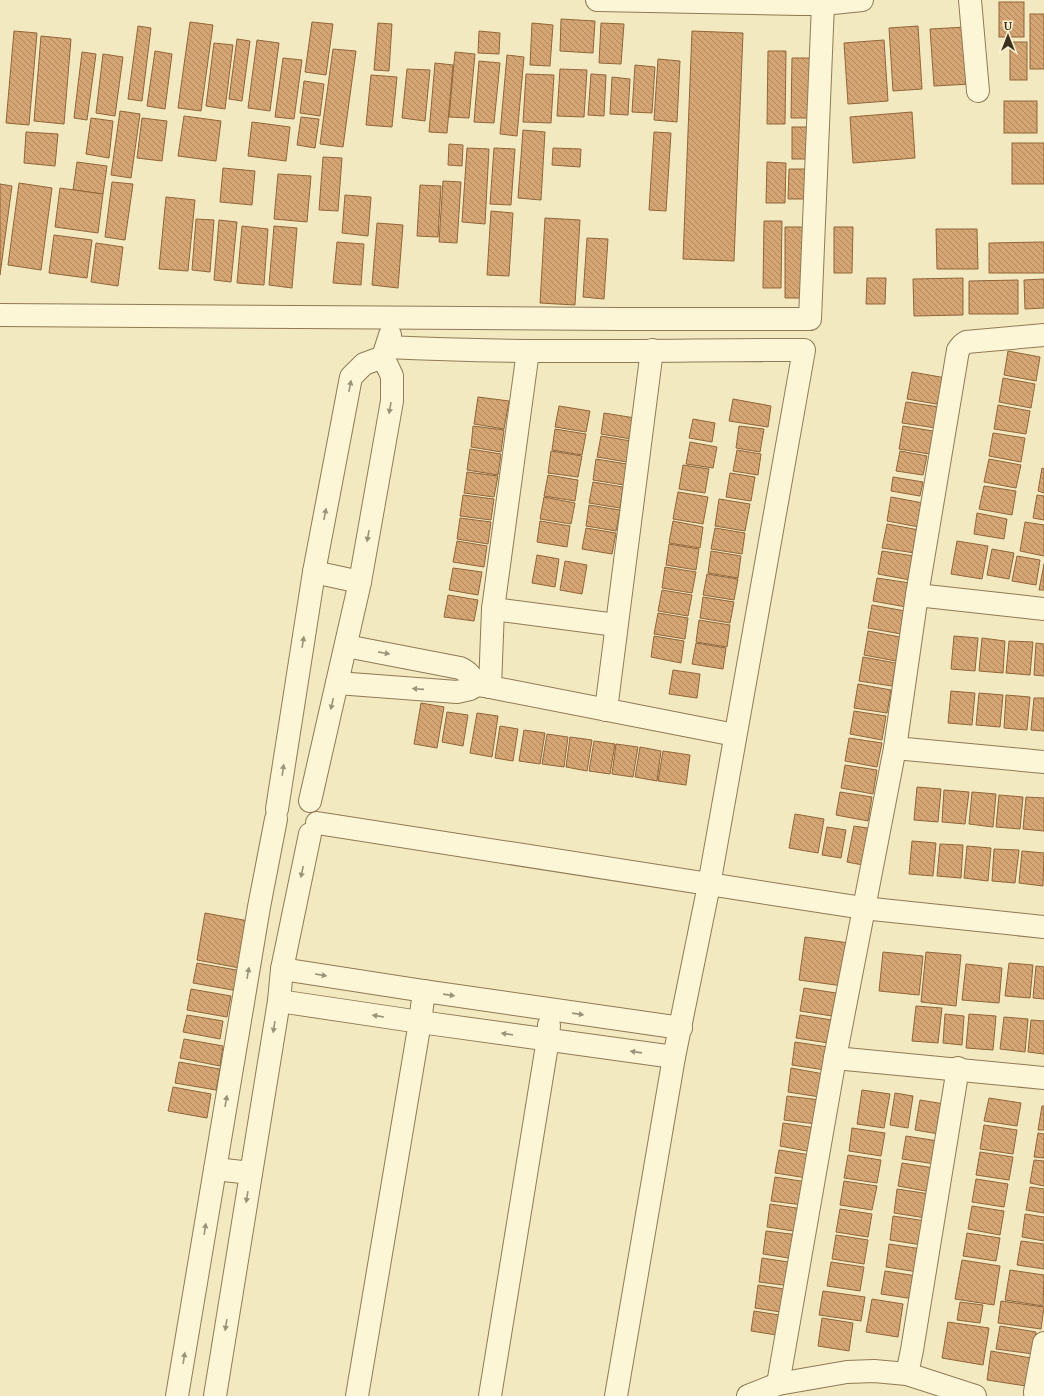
<svg xmlns="http://www.w3.org/2000/svg" width="1044" height="1396" font-family="Lora,serif">
<style>
.building{fill:url(#building-back-hatch);stroke:#916539}
.lines{fill:none;stroke-linecap:round;stroke-linejoin:round}
.minor-casing{stroke:#8f7a56;stroke-width:24}
.minor{stroke:#fcf5d6;stroke-width:22}
.oneway{fill:#9c9279}
</style>
<defs>
<pattern id="building-back-hatch" width="6" height="6" patternUnits="userSpaceOnUse"><rect width="6" height="6" fill="#d5a673"/><path d="M-1 5l2 2M0 0l6 6M5-1l2 2" fill="none" stroke="#ae885e"/></pattern>
</defs>
<rect width="100%" height="100%" fill="#f3e9c1"/>
<g class="building">
<rect x="999" y="2" width="25" height="35"/>
<rect x="1030" y="14" width="14" height="55"/>
<polygon points="561,19 595,21 593,53 560,51"/>
<polygon points="190,22 213,25 201,111 178,108"/>
<polygon points="312,22 333,24 326,75 305,72"/>
<polygon points="378,23 392,24 389,71 374,70"/>
<polygon points="532,23 553,25 550,66 530,65"/>
<polygon points="601,23 624,24 621,64 599,63"/>
<polygon points="138,26 151,28 142,101 128,99"/>
<polygon points="918,26 922,89 893,91 889,28"/>
<polygon points="967,27 971,84 934,86 930,29"/>
<polygon points="14,31 37,33 29,125 6,123"/>
<polygon points="479,31 500,33 499,54 478,53"/>
<polygon points="692,31 743,33 734,261 683,259"/>
<polygon points="41,36 71,39 64,124 34,121"/>
<polygon points="237,39 250,41 242,101 229,99"/>
<polygon points="257,40 279,43 270,111 248,108"/>
<polygon points="884,40 888,101 848,104 844,43"/>
<rect x="1010" y="42" width="17" height="38"/>
<polygon points="214,43 233,45 225,109 206,106"/>
<polygon points="333,49 356,51 343,147 320,144"/>
<polygon points="155,51 172,54 165,109 147,106"/>
<polygon points="768,51 786,51 785,124 767,124"/>
<polygon points="82,52 96,54 87,120 74,118"/>
<polygon points="455,52 475,54 469,118 449,117"/>
<polygon points="103,54 123,57 115,116 96,113"/>
<polygon points="507,55 524,57 517,136 500,134"/>
<polygon points="283,58 302,60 294,119 275,117"/>
<polygon points="792,58 815,58 814,118 791,118"/>
<polygon points="658,59 680,61 677,122 654,120"/>
<polygon points="479,61 500,63 494,123 474,122"/>
<polygon points="435,63 453,65 447,133 429,132"/>
<polygon points="635,65 655,67 652,113 632,112"/>
<polygon points="407,69 430,70 425,121 402,118"/>
<polygon points="560,69 587,70 584,117 557,116"/>
<polygon points="526,74 554,75 551,123 523,122"/>
<polygon points="591,74 606,75 604,116 588,115"/>
<polygon points="371,75 397,77 392,127 366,125"/>
<polygon points="612,77 630,79 628,115 610,114"/>
<polygon points="304,81 324,84 320,116 300,113"/>
<rect x="1004" y="101" width="33" height="32"/>
<polygon points="120,111 140,114 131,178 111,175"/>
<polygon points="912,112 915,158 853,163 850,117"/>
<polygon points="184,116 221,121 216,161 178,156"/>
<polygon points="301,117 319,119 315,148 297,145"/>
<polygon points="91,118 113,121 109,158 86,154"/>
<polygon points="142,118 167,121 162,161 137,158"/>
<polygon points="252,122 290,127 286,161 248,156"/>
<rect x="792" y="127" width="22" height="32"/>
<polygon points="523,130 545,132 541,200 518,198"/>
<polygon points="26,132 58,134 55,166 24,163"/>
<polygon points="654,132 671,133 666,211 649,210"/>
<rect x="1012" y="143" width="32" height="41"/>
<polygon points="449,144 463,145 462,166 448,165"/>
<polygon points="467,148 489,149 485,224 462,222"/>
<polygon points="494,148 515,149 511,205 490,204"/>
<polygon points="553,148 581,149 580,167 552,165"/>
<polygon points="323,157 342,158 338,211 319,210"/>
<polygon points="77,162 107,166 103,194 73,190"/>
<polygon points="767,162 786,163 785,203 766,203"/>
<polygon points="223,168 255,171 252,205 220,202"/>
<polygon points="789,169 809,169 809,199 788,199"/>
<polygon points="278,174 311,176 307,222 274,219"/>
<polygon points="443,181 461,182 457,243 439,242"/>
<polygon points="112,182 133,184 125,240 105,237"/>
<polygon points="19,183 52,188 41,270 8,265"/>
<polygon points="0,184 12,186 0,275"/>
<polygon points="420,185 441,186 438,237 417,236"/>
<polygon points="60,188 103,194 98,233 55,227"/>
<polygon points="345,195 371,197 368,236 342,233"/>
<polygon points="166,197 195,200 188,271 159,269"/>
<polygon points="491,211 513,213 509,276 487,275"/>
<polygon points="545,218 580,220 575,305 540,303"/>
<polygon points="196,219 214,220 210,272 192,270"/>
<polygon points="219,220 237,222 231,282 214,280"/>
<polygon points="764,221 782,221 781,288 763,288"/>
<polygon points="377,223 403,225 398,288 372,285"/>
<polygon points="242,226 268,229 264,285 237,283"/>
<polygon points="274,226 297,228 292,288 269,285"/>
<polygon points="785,227 810,227 809,298 785,298"/>
<polygon points="834,227 853,227 852,273 834,273"/>
<polygon points="936,229 977,229 978,269 937,269"/>
<polygon points="54,235 92,240 87,278 49,273"/>
<polygon points="587,238 608,239 604,299 583,297"/>
<polygon points="337,242 364,244 361,285 333,283"/>
<polygon points="1044,242 1044,273 989,273 989,243"/>
<polygon points="96,243 123,247 118,286 91,282"/>
<polygon points="867,278 886,278 885,304 866,304"/>
<polygon points="963,278 963,315 914,316 913,279"/>
<polygon points="1044,279 1044,308 1025,309 1024,280"/>
<polygon points="1018,280 1018,314 969,314 969,281"/>
<polygon points="1008,351 1040,357 1036,381 1004,375"/>
<polygon points="912,372 946,378 942,405 907,399"/>
<polygon points="1003,378 1035,384 1031,408 999,402"/>
<polygon points="478,397 509,401 504,429 474,424"/>
<polygon points="733,399 771,406 768,427 729,421"/>
<polygon points="906,402 946,408 943,429 902,423"/>
<polygon points="998,405 1030,411 1026,434 994,429"/>
<polygon points="559,406 590,411 586,432 555,427"/>
<polygon points="604,413 635,418 631,439 601,434"/>
<polygon points="693,419 715,423 712,442 689,438"/>
<polygon points="473,426 504,430 501,452 471,447"/>
<polygon points="739,426 764,429 760,452 736,448"/>
<polygon points="903,426 939,432 935,455 899,449"/>
<polygon points="555,429 586,434 582,455 552,450"/>
<polygon points="993,433 1025,438 1021,462 989,456"/>
<polygon points="601,436 631,441 627,462 597,457"/>
<polygon points="690,442 717,447 713,468 686,464"/>
<polygon points="470,449 501,454 498,475 467,470"/>
<polygon points="737,450 761,454 758,475 733,471"/>
<polygon points="551,451 582,456 578,477 548,473"/>
<polygon points="900,451 927,456 923,475 896,471"/>
<polygon points="596,459 627,464 624,485 593,480"/>
<polygon points="989,459 1021,465 1016,488 984,482"/>
<polygon points="683,465 709,469 705,493 679,489"/>
<polygon points="1042,468 1044,469 1044,493 1038,491"/>
<polygon points="467,472 498,476 494,497 464,493"/>
<polygon points="730,473 755,477 751,501 726,497"/>
<polygon points="548,475 578,480 575,501 544,496"/>
<polygon points="893,477 923,482 920,496 891,491"/>
<polygon points="593,482 623,487 620,508 589,503"/>
<polygon points="984,486 1016,491 1012,515 979,509"/>
<polygon points="678,492 708,497 703,524 673,519"/>
<polygon points="463,495 494,499 491,520 460,516"/>
<polygon points="1037,495 1044,496 1044,520 1033,518"/>
<polygon points="544,497 575,503 571,524 540,519"/>
<polygon points="891,497 923,503 919,527 887,521"/>
<polygon points="719,499 750,504 745,531 715,526"/>
<polygon points="589,505 620,510 616,531 586,526"/>
<polygon points="977,513 1007,519 1004,539 974,534"/>
<polygon points="460,518 491,522 488,544 457,539"/>
<polygon points="540,521 570,526 567,547 537,542"/>
<polygon points="673,521 703,527 700,548 669,543"/>
<polygon points="1025,522 1044,525 1044,556 1020,551"/>
<polygon points="887,524 919,530 915,553 882,548"/>
<polygon points="586,528 616,533 612,554 582,549"/>
<polygon points="715,528 745,533 742,554 711,549"/>
<polygon points="457,541 487,546 484,567 453,562"/>
<polygon points="957,541 988,546 982,579 951,574"/>
<polygon points="669,544 699,549 696,570 666,565"/>
<polygon points="992,549 1014,553 1009,579 987,575"/>
<polygon points="711,551 741,556 738,578 708,573"/>
<polygon points="882,551 914,556 910,580 878,574"/>
<polygon points="537,555 559,559 555,587 532,583"/>
<polygon points="1017,556 1040,560 1036,585 1012,581"/>
<polygon points="565,561 587,565 582,594 560,590"/>
<polygon points="1044,564 1044,590 1039,590"/>
<polygon points="665,567 696,572 692,593 662,588"/>
<polygon points="453,568 482,572 478,595 449,590"/>
<polygon points="707,574 738,579 734,600 703,595"/>
<polygon points="877,578 910,583 906,607 873,601"/>
<polygon points="662,590 692,595 688,616 658,611"/>
<polygon points="448,595 478,600 474,621 444,617"/>
<polygon points="703,597 734,602 730,623 700,618"/>
<polygon points="872,605 905,611 901,634 868,628"/>
<polygon points="658,613 688,618 685,639 654,634"/>
<polygon points="699,620 730,625 727,647 696,642"/>
<polygon points="868,631 900,637 896,661 864,655"/>
<polygon points="654,636 684,641 681,663 651,657"/>
<polygon points="954,636 978,638 975,671 951,669"/>
<polygon points="982,638 1005,641 1003,673 979,671"/>
<polygon points="1009,641 1033,642 1030,675 1006,673"/>
<polygon points="696,643 726,648 723,669 692,664"/>
<polygon points="1036,643 1044,644 1044,676 1034,675"/>
<polygon points="863,657 896,663 892,686 859,681"/>
<polygon points="673,670 700,674 697,698 669,694"/>
<polygon points="858,684 891,690 887,713 854,708"/>
<polygon points="951,691 975,693 972,725 948,723"/>
<polygon points="979,693 1003,695 1000,727 976,725"/>
<polygon points="1006,695 1030,697 1027,730 1004,728"/>
<polygon points="1034,698 1044,698 1044,731 1031,730"/>
<polygon points="421,703 444,707 437,748 414,744"/>
<polygon points="854,711 886,716 882,740 850,734"/>
<polygon points="447,712 468,715 463,746 442,742"/>
<polygon points="477,713 498,716 492,757 470,753"/>
<polygon points="500,726 518,729 513,761 495,758"/>
<polygon points="524,730 545,733 540,764 519,761"/>
<polygon points="547,734 568,737 564,767 542,764"/>
<polygon points="570,737 592,740 587,771 566,767"/>
<polygon points="849,738 882,743 877,767 845,761"/>
<polygon points="594,741 615,744 610,774 589,771"/>
<polygon points="616,744 638,747 633,777 612,774"/>
<polygon points="640,747 661,751 657,781 635,777"/>
<polygon points="663,751 690,755 686,785 658,781"/>
<polygon points="845,765 877,770 873,794 841,788"/>
<polygon points="917,787 941,789 938,822 914,820"/>
<polygon points="944,790 969,792 965,824 942,822"/>
<polygon points="840,792 872,797 868,821 836,815"/>
<polygon points="972,792 996,794 993,827 969,824"/>
<polygon points="999,795 1023,797 1020,829 996,827"/>
<polygon points="1026,797 1044,798 1044,831 1023,829"/>
<polygon points="795,814 824,819 818,853 789,848"/>
<polygon points="854,826 874,829 868,866 847,862"/>
<polygon points="827,827 846,830 841,858 822,855"/>
<polygon points="912,841 936,843 933,876 909,874"/>
<polygon points="940,844 963,845 961,878 937,876"/>
<polygon points="967,846 991,848 988,881 964,878"/>
<polygon points="994,849 1019,850 1015,883 992,881"/>
<polygon points="1022,851 1044,853 1043,886 1019,883"/>
<polygon points="205,913 254,922 245,969 197,960"/>
<polygon points="805,937 849,943 843,986 799,980"/>
<polygon points="883,952 923,956 919,995 879,991"/>
<polygon points="926,952 961,955 956,1006 921,1002"/>
<polygon points="197,963 242,971 238,991 193,983"/>
<polygon points="1009,963 1033,965 1030,998 1005,996"/>
<polygon points="966,964 1002,968 999,1003 962,1000"/>
<polygon points="1036,966 1044,967 1044,999 1033,998"/>
<polygon points="804,988 836,993 832,1016 800,1011"/>
<polygon points="191,989 231,996 227,1017 187,1010"/>
<polygon points="916,1006 942,1008 938,1043 912,1041"/>
<polygon points="945,1014 964,1016 962,1045 943,1043"/>
<polygon points="969,1014 996,1016 993,1050 966,1048"/>
<polygon points="187,1015 223,1021 220,1039 183,1032"/>
<polygon points="800,1015 832,1020 828,1043 796,1038"/>
<polygon points="1004,1017 1028,1019 1025,1052 1000,1049"/>
<polygon points="1031,1020 1044,1021 1044,1054 1028,1052"/>
<polygon points="184,1039 223,1046 220,1066 180,1058"/>
<polygon points="795,1042 828,1047 825,1070 792,1065"/>
<polygon points="179,1062 220,1069 216,1090 175,1083"/>
<polygon points="791,1068 824,1074 820,1097 788,1092"/>
<polygon points="173,1087 211,1094 207,1118 168,1111"/>
<polygon points="862,1090 890,1094 884,1128 857,1124"/>
<polygon points="895,1093 913,1096 908,1128 890,1125"/>
<polygon points="787,1096 820,1100 816,1124 784,1120"/>
<polygon points="989,1098 1021,1103 1017,1126 984,1121"/>
<polygon points="920,1100 944,1104 939,1134 915,1130"/>
<polygon points="1042,1106 1044,1106 1044,1130 1038,1130"/>
<polygon points="783,1123 816,1128 812,1152 780,1146"/>
<polygon points="984,1125 1017,1130 1013,1154 980,1149"/>
<polygon points="852,1128 885,1133 881,1156 849,1151"/>
<polygon points="1038,1133 1044,1134 1044,1158 1034,1157"/>
<polygon points="906,1136 938,1141 935,1164 902,1159"/>
<polygon points="779,1150 811,1155 807,1178 775,1173"/>
<polygon points="980,1152 1013,1157 1009,1180 976,1175"/>
<polygon points="848,1155 881,1160 877,1183 844,1178"/>
<polygon points="1034,1160 1044,1161 1044,1186 1030,1183"/>
<polygon points="902,1163 934,1168 931,1192 898,1186"/>
<polygon points="775,1177 807,1182 803,1205 771,1201"/>
<polygon points="976,1179 1008,1184 1004,1207 972,1202"/>
<polygon points="844,1181 877,1186 872,1210 840,1205"/>
<polygon points="1030,1187 1044,1189 1044,1213 1026,1210"/>
<polygon points="897,1189 930,1194 926,1218 894,1213"/>
<polygon points="770,1204 803,1209 800,1232 767,1227"/>
<polygon points="972,1206 1004,1211 1000,1235 968,1229"/>
<polygon points="840,1209 872,1214 868,1237 836,1232"/>
<polygon points="1025,1214 1044,1217 1044,1241 1022,1237"/>
<polygon points="893,1216 926,1221 922,1245 890,1240"/>
<polygon points="766,1231 799,1235 795,1259 763,1254"/>
<polygon points="967,1233 1000,1238 996,1261 963,1256"/>
<polygon points="836,1235 868,1240 864,1264 832,1259"/>
<polygon points="1021,1241 1044,1244 1044,1269 1017,1265"/>
<polygon points="889,1244 922,1249 918,1272 886,1267"/>
<polygon points="762,1258 795,1263 791,1286 759,1282"/>
<polygon points="962,1260 1000,1266 994,1305 955,1299"/>
<polygon points="831,1262 864,1267 860,1291 827,1286"/>
<polygon points="1010,1270 1044,1275 1043,1306 1005,1300"/>
<polygon points="885,1271 917,1276 914,1299 881,1294"/>
<polygon points="758,1285 791,1290 787,1313 755,1308"/>
<polygon points="823,1291 865,1297 861,1321 819,1315"/>
<polygon points="872,1299 903,1304 898,1337 866,1332"/>
<polygon points="1001,1301 1044,1307 1041,1329 998,1323"/>
<polygon points="960,1302 983,1305 980,1323 957,1320"/>
<polygon points="754,1311 786,1316 783,1336 751,1331"/>
<polygon points="822,1318 853,1323 849,1351 818,1346"/>
<polygon points="948,1322 989,1328 983,1365 942,1358"/>
<polygon points="1000,1326 1036,1332 1033,1354 996,1349"/>
<polygon points="991,1351 1031,1358 1026,1386 987,1380"/>
</g>
<g class="lines">
<defs>
<g id="minor">
<polyline points="597,0 800,4 823,4 862,0"/>
<polyline points="970,0 978,91"/>
<polyline points="0,315 620,319 810,319 823,4"/>
<path d="M 387,347 C 526,354 665,350 804,350 L 709,885 L 674,1057 L 616,1396"/>
<polyline points="314,572 360,582"/>
<polyline points="917,595 1044,609"/>
<polyline points="493,609 616,625"/>
<path d="M 346,646 L 460,668 C 469,672 472,677 477,685"/>
<polyline points="337,683 457,692 470,689 477,685 490,687 735,735"/>
<polyline points="490,687 493,609 528,351"/>
<polyline points="606,710 652,350"/>
<polyline points="895,748 1044,762"/>
<polyline points="310,801 360,582 392,401 392,376 383,357 390,335"/>
<polyline points="277,809 314,572 351,377 364,364 383,357"/>
<polyline points="317,823 863,908 1044,927"/>
<polyline points="282,969 424,991 681,1028"/>
<polyline points="279,1001 420,1022 674,1057"/>
<polyline points="835,1058 1044,1078"/>
<polyline points="215,1169 251,1173"/>
<polyline points="907,1374 912,1350 958,1068"/>
<polyline points="778,1384 835,1058 895,748 917,595 958,350 962,345 966,342 1044,335"/>
<polyline points="177,1396 259,907 276,819"/>
<polyline points="215,1396 279,1001 282,969 310,834"/>
<polyline points="357,1396 420,1022 424,991"/>
<polyline points="490,1396 548,1039 549,1025"/>
<polyline points="748,1396 778,1384 847,1372 874,1371 907,1374 975,1396"/>
<polyline points="1042,1396 1035,1392 1044,1343"/>
</g>
</defs>
<use href="#minor" class="minor-casing"/>
<use href="#minor" class="minor"/>
</g>
<defs><path id="oneway-solid" d="M-6-.8H1V-3.2L6.5 0L1 3.2V.8H-6Z"/></defs>
<g class="oneway">
<use href="#oneway-solid" transform="translate(350 386) rotate(-79)"/>
<use href="#oneway-solid" transform="translate(390 408) rotate(100)"/>
<use href="#oneway-solid" transform="translate(325 514) rotate(-79)"/>
<use href="#oneway-solid" transform="translate(368 536) rotate(100)"/>
<use href="#oneway-solid" transform="translate(303 642) rotate(-81)"/>
<use href="#oneway-solid" transform="translate(384 653) rotate(11)"/>
<use href="#oneway-solid" transform="translate(418 689) rotate(-176)"/>
<use href="#oneway-solid" transform="translate(332 704) rotate(103)"/>
<use href="#oneway-solid" transform="translate(283 770) rotate(-82)"/>
<use href="#oneway-solid" transform="translate(302 872) rotate(102)"/>
<use href="#oneway-solid" transform="translate(248 973) rotate(-80)"/>
<use href="#oneway-solid" transform="translate(321 975) rotate(9)"/>
<use href="#oneway-solid" transform="translate(449 995) rotate(8)"/>
<use href="#oneway-solid" transform="translate(578 1014) rotate(8)"/>
<use href="#oneway-solid" transform="translate(378 1016) rotate(-171)"/>
<use href="#oneway-solid" transform="translate(274 1027) rotate(99)"/>
<use href="#oneway-solid" transform="translate(507 1034) rotate(-172)"/>
<use href="#oneway-solid" transform="translate(636 1052) rotate(-172)"/>
<use href="#oneway-solid" transform="translate(226 1101) rotate(-80)"/>
<use href="#oneway-solid" transform="translate(247 1197) rotate(99)"/>
<use href="#oneway-solid" transform="translate(205 1229) rotate(-81)"/>
<use href="#oneway-solid" transform="translate(226 1325) rotate(99)"/>
<use href="#oneway-solid" transform="translate(184 1358) rotate(-81)"/>
</g>
<g transform="translate(1008 36)" stroke="#f9f2d2" stroke-width="3" paint-order="stroke">
<path d="M0-3L7 15L0 10L-7 15Z" fill="#3d2f1c"/>
<text y="-6" font-size="11" font-weight="bold" text-anchor="middle" fill="#3d2f1c">U</text>
</g>
</svg>
